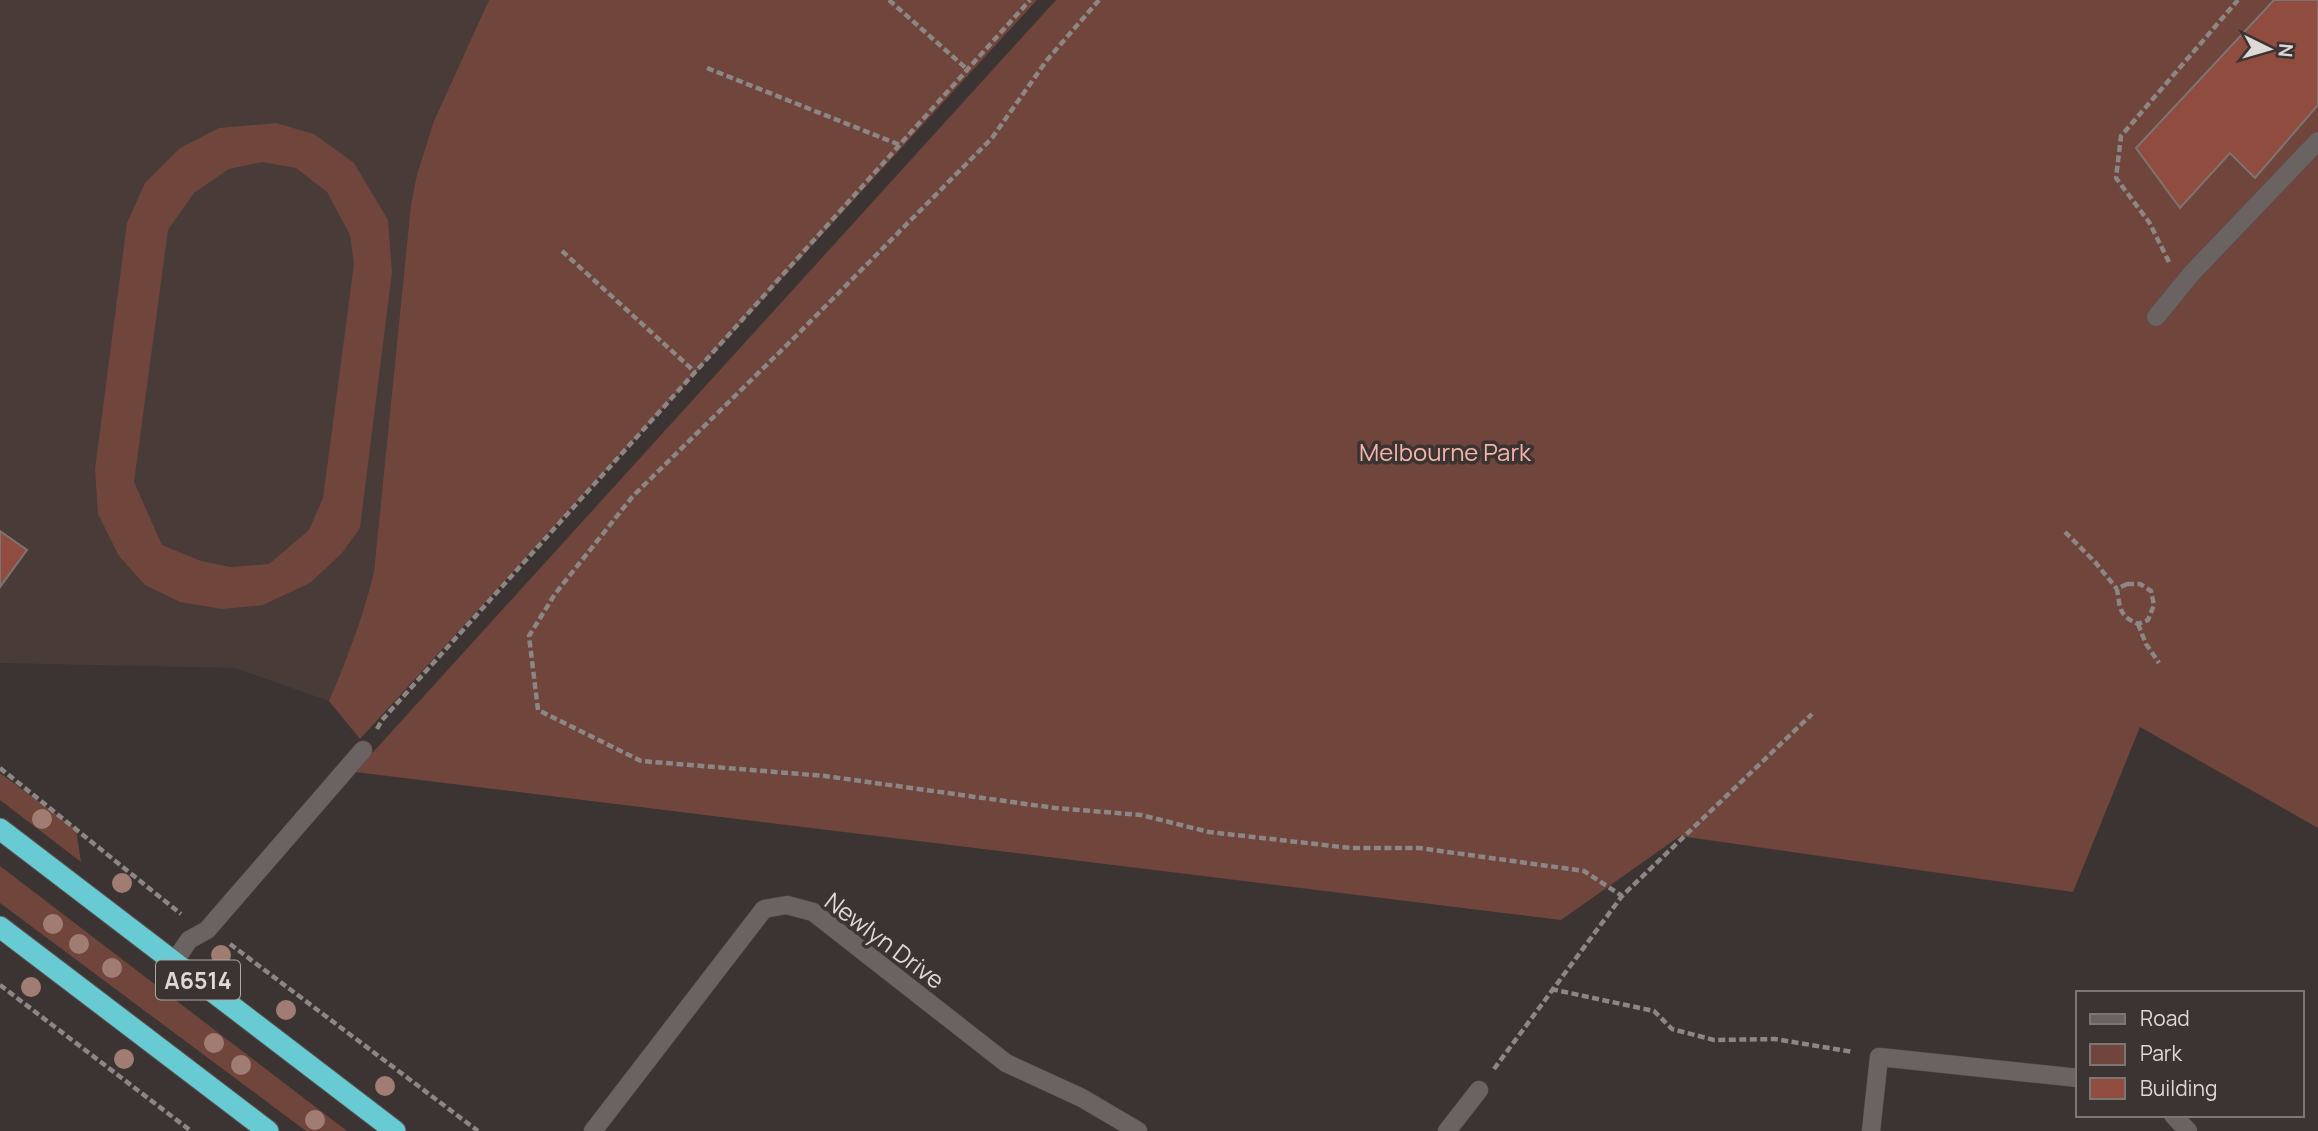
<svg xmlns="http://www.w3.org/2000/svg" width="2318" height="1131" font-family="Manrope,sans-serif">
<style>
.built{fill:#493b38}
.green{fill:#6f453c;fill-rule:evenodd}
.building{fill:#904c3e;stroke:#7d7472;stroke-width:2}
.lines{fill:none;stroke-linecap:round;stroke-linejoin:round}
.lane-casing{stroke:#57514f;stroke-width:19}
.street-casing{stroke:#57514f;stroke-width:19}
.highway-casing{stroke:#57514f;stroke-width:23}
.path{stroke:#8c8685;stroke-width:4.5;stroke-dasharray:7 3.5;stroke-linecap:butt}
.lane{stroke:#6b6361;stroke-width:18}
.street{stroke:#6b6361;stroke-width:18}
.highway{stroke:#68cbd3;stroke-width:21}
.tree{fill:#a17c73}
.labels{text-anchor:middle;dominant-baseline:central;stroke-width:7;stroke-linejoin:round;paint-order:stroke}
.shield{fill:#3b3432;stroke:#ada8a6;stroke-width:2}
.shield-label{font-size:23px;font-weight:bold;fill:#ded9d8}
.park-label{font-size:24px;fill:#f4b6a9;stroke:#3b3432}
.street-label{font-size:24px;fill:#ded9d8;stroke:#3b3432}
</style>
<rect width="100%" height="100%" fill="#3b3432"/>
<polygon class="built" points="0,0 489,0 425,148 417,174 411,204 374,571 367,602 354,640 329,701 235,668 0,663"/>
<g class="green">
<path d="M 489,0 L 1037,0 L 360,739 L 329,701 C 347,658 364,616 374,571 L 411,204 L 417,174 L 434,121 Z"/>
<polygon points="1056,0 2318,0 2318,828 2140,727 2073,892 1680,836 1561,920 355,772"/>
<path d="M 276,123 L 314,134 L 354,163 L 388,220 L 392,272 L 360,528 L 342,553 L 310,583 L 263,605 L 222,609 L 180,602 L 145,585 L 119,556 L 98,514 L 95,469 L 127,223 L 145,183 L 180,148 L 219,128 ZM 262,162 L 296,168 L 327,192 L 350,235 L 354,264 L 323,498 L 309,530 L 269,564 L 231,567 L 201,561 L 162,545 L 134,482 L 168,230 L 194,193 L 229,169 Z"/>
<polygon points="0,773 76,829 81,862 0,800"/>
<polygon points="0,866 347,1131 306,1131 0,903"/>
</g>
<g class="building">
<polygon points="2274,0 2318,0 2318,105 2255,178 2230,153 2180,208 2136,148"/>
<polygon points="0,531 27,550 0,587"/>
</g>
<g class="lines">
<defs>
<g id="lane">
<polyline points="2156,317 2192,273 2318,141"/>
<polyline points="174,962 189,940 207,930 363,750"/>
</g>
<g id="street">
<polyline points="2173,1115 2188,1131"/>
<polyline points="593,1131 764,909 787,905 813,912 1006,1063 1082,1098 1138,1131"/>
<polyline points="1447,1131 1479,1090"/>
<polyline points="1871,1131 1879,1057 2078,1078"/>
</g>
<g id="highway">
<polyline points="0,829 395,1131"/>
<polyline points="0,927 268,1131"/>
</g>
</defs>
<use href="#lane" class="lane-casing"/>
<use href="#street" class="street-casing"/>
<use href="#highway" class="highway-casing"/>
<g class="path">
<polyline points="889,0 968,70"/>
<polyline points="1099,0 1047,60 992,138 794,338 633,496 555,594 529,636 538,710 641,761 825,776 1055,808 1141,815 1209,832 1351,848 1419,848 1527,863 1584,871 1622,896"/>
<polyline points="707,68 900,145"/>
<polyline points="562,251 695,372"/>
<polyline points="2169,262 2149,222 2116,178 2121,136 2238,0"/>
<polyline points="2065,532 2095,562 2117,589"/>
<path d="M 2127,584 L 2140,584 L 2151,591 L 2154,605 L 2148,620 L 2138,624 C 2119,616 2120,608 2117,589 Z"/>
<polyline points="2138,624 2146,644 2159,663"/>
<polyline points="377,729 382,720 1030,0"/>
<polyline points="0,768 181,914"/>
<polyline points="230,944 478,1131"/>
<polyline points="0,985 191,1131"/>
<polyline points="1551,989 1654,1011 1672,1029 1714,1040 1775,1039 1853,1052"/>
<polyline points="1494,1069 1622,896 1812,714"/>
</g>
<use href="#lane" class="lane"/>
<use href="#street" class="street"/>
<use href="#highway" class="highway"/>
</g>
<g class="tree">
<circle cx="42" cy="819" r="10"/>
<circle cx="122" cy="883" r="10"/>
<circle cx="53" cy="924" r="10"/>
<circle cx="79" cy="944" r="10"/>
<circle cx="221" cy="955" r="10"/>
<circle cx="112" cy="968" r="10"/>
<circle cx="31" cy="987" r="10"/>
<circle cx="286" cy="1010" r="10"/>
<circle cx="214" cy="1043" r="10"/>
<circle cx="124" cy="1059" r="10"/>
<circle cx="241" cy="1065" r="10"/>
<circle cx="385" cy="1086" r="10"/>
<circle cx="315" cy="1120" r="10"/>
</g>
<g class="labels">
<rect class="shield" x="156" y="960.5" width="84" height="39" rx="5"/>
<g class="shield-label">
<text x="198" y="980">A6514</text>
</g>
<g class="park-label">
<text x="1445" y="451">Melbourne Park</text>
</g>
<g class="street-label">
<text transform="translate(885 940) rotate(37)">Newlyn Drive</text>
</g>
</g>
<rect x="2076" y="991" width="228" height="126" fill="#3b3432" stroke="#7c7674" stroke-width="2"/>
<rect x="2090" y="1014" width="35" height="10" fill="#6b6361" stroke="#7c7674" stroke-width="2"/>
<text x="2140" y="1026" font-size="21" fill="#ded9d8">Road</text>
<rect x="2090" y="1044" width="35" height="21" fill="#6f453c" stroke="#7c7674" stroke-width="2"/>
<text x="2140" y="1061" font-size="21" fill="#ded9d8">Park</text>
<rect x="2090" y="1078" width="35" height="21" fill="#904c3e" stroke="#7c7674" stroke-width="2"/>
<text x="2140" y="1096" font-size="21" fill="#ded9d8">Building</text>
<g transform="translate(2269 49) rotate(95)" stroke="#3b3432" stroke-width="5" paint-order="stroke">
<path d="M0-5L12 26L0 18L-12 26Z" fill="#ded9d8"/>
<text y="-10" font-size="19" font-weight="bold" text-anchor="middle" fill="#ded9d8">N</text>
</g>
</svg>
